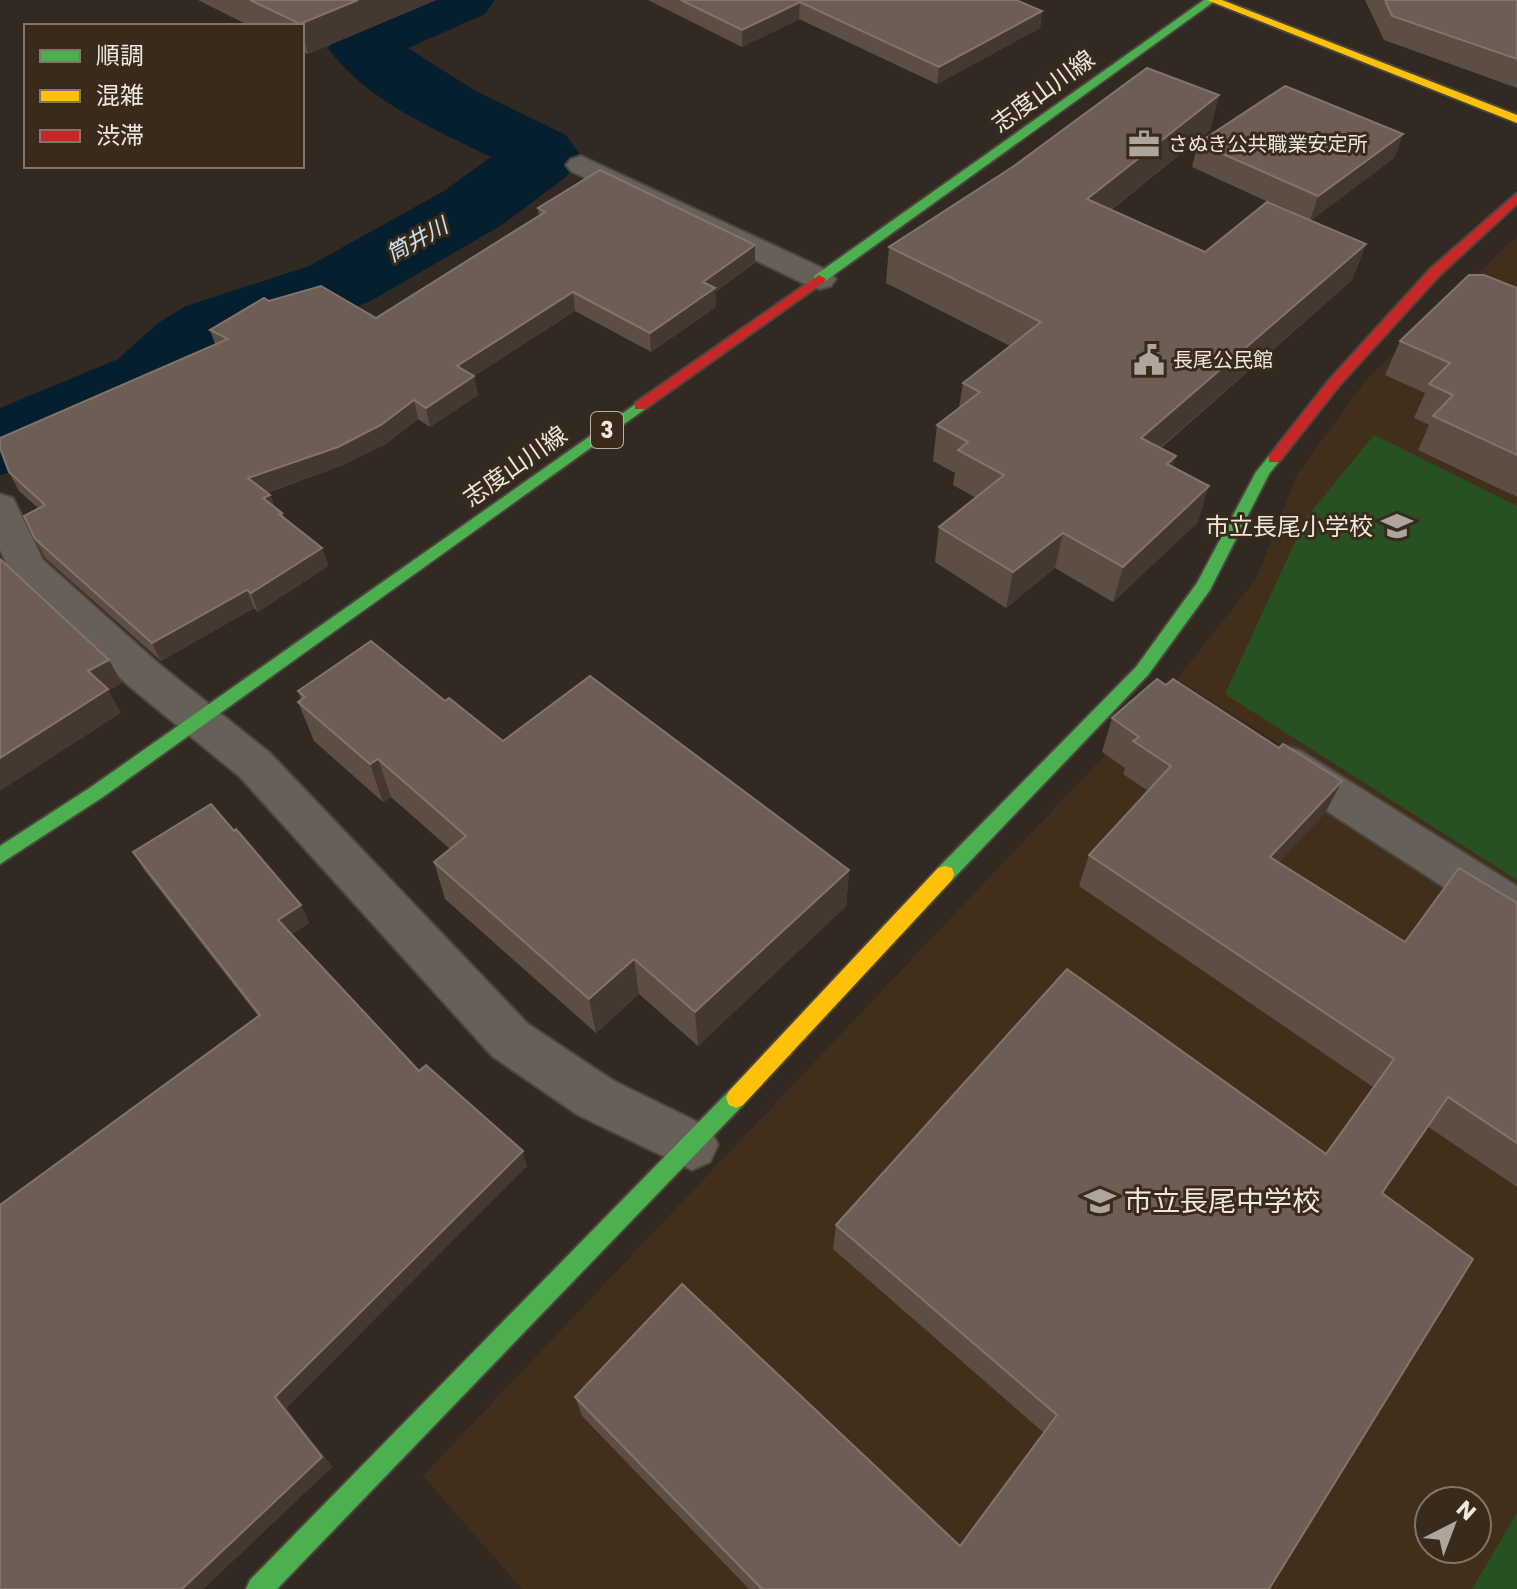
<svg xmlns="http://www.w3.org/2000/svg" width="1517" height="1589" font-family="Poppins,'Noto Sans JP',sans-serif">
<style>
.built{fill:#412f1b;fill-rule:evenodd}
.green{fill:#285123}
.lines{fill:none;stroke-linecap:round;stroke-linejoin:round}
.river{fill:#061f2f;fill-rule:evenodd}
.street-casing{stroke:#4c453e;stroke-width:4}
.fast-casing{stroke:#4c453e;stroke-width:4}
.slow-casing{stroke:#4c453e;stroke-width:4}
.jam-casing{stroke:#4c453e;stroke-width:4}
.street{fill:#666059;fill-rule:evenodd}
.fast{fill:#4caf50;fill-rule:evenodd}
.slow{fill:#ffc107;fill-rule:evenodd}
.jam{fill:#c62828;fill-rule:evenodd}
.wall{fill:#5d4e44}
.shaded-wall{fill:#453830}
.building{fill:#6d5e55;stroke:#82746a;stroke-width:2}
.labels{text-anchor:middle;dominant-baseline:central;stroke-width:6;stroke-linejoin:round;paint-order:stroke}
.far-poi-label{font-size:20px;fill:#f1e7dd;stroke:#392b1b;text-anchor:start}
.far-water-label{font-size:22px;font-style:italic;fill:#cde2f1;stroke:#392b1b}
.shield{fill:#392b1b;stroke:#baafa3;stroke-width:2}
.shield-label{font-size:22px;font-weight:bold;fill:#f1e7dd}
.street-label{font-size:24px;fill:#f1e7dd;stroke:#392b1b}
.poi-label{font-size:24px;fill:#f1e7dd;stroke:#392b1b;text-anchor:end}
.near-poi-label{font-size:28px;fill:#f1e7dd;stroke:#392b1b;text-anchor:start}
</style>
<rect width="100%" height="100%" fill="#322a22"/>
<g class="built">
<polygon points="1517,236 1517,894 1177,679 1256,579 1298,473 1366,380"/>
<path d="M 1159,698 L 1517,926 L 1517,1589 L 522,1589 L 423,1476 ZM 1429,1501 L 1477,1501 L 1477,1549 L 1429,1549 Z"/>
</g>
<g class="green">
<polygon points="1374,435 1517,506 1517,880 1225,694 1306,518"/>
<polygon points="1517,1513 1517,1589 1472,1589"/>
</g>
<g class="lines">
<path class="river" d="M 402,0 L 495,0 L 485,14 L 408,48 L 474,90 L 566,135 L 581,156 L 566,177 L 502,225 L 369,302 L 248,344 L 220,361 L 182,399 L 34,466 L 0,475 L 0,408 L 118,359 L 158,323 L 186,306 L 309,266 L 444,191 L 491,157 C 436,130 365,100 328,48 L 347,23 Z"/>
<defs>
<g id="street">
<polygon points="581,156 831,272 836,279 831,286 820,289 809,286 571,171 566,165 571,159"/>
<polygon points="0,494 13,498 43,560 159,664 270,753 528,1024 614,1081 710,1128 718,1145 710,1162 692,1170 578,1115 492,1056 240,777 129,686 13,578 0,550"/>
<polygon points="1286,746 1301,751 1517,886 1517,930 1501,924 1271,775 1264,763 1271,751"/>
</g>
<g id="fast">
<polygon points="1204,0 1216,0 824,282 814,282 814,276"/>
<polygon points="640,401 647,406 645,409 103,797 0,864 0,846 91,787"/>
<polygon points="1274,454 1281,459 1269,474 1210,590 1148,675 952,880 945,882 938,880 936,874 938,868 1136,667 1197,583 1256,472 1269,456"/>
<polygon points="736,1088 743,1091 746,1098 743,1105 277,1589 246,1589 250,1580 729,1091"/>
</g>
<g id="slow">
<polygon points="1207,0 1222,0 1517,115 1517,123"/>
<polygon points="945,866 952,868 954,874 952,880 743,1105 736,1108 729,1105 726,1098 729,1091 938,868"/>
</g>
<g id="jam">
<polygon points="1517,193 1517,204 1440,275 1339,386 1279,462 1269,462 1269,456 1329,380 1430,269"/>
<polygon points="819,275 826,279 824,282 645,409 635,409 635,403"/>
</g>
</defs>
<use href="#street" class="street-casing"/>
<use href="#fast" class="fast-casing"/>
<use href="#slow" class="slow-casing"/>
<use href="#jam" class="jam-casing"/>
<use href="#street" class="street"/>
<use href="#fast" class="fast"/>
<use href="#slow" class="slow"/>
<use href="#jam" class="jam"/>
</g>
<g class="wall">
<polygon points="198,0 436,0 308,54 302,52 302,26 250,26"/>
<polygon points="648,0 1016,0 1042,11 1040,28 937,84 799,19 742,47"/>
<polygon points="1365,0 1517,0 1517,88 1384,40"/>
<polygon points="1219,95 1210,130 1111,210 1205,252 1299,216 1192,167 1198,143 1403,134 1394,158 1310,221 1366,244 1352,280 1161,448 1173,467 1198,522 1113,602 1055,568 1006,608 935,562 939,527 976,498 953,485 955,473 933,461 937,425 959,408 963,383 1010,346 886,283 889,247"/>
<polygon points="538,208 755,263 715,292 716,307 651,352 575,311 474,376 478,395 430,427 418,419 386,444 343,465 267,493 270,495 274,506 282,513 285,518 322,548 328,566 258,612 254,608 161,661 45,558 35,539 38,508 19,491 9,472 215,344 210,330 269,301 376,318 539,216"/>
<polygon points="1517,288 1517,497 1418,450 1429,425 1414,418 1425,393 1385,375 1400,341"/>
<polygon points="1166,685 1279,748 1342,781 1325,813 1279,862 1405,942 1517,903 1517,1187 1427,1126 1382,1193 1269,1589 749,1589 582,1416 575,1397 960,1546 1044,1433 833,1249 836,1225 1325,1154 1373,1087 1079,886 1089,855 1148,791 1123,774 1125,768 1102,752 1112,718"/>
<polygon points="298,691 445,701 503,741 849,870 846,906 698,1046 639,994 596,1033 445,899 434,862 450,849 391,797 383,802 314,741 298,702 301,700"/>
<polygon points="234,831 301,905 309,923 292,934 419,1071 527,1166 286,1408 332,1467 203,1589 258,1016 144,870 133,852"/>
</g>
<g class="shaded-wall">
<polygon points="358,0 436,0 308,54 302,31 302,26 300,24"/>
<polygon points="800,2 799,19 742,47 742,30"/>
<polygon points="1042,11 1040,28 937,84 939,67"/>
<polygon points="1219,95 1210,130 1080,234 1087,199"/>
<polygon points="1403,134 1394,158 1310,221 1318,196"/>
<polygon points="1366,244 1352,280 1131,473 1141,438"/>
<polygon points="755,245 755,263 715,292 716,307 651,352 650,333 703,282"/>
<polygon points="573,292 575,311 460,385 457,366"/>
<polygon points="474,376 478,395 430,427 426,408"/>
<polygon points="414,400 418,419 386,444 343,465 254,497 248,478"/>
<polygon points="1176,456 1166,492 1167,464"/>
<polygon points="1209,486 1198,522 1113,602 1123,567"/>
<polygon points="270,495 276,514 263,498"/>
<polygon points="1063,533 1055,568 1006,608 1013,572"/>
<polygon points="322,548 328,566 258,612 251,593"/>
<polygon points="247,590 254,608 161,661 152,643"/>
<polygon points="109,660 122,683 109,691 121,713 0,791 0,758 88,671"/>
<polygon points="378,759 391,797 383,802 370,764"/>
<polygon points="1342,781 1325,813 1255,888 1270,857"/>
<polygon points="849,870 846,906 698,1046 695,1012"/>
<polygon points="301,905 309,923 287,938 278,920"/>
<polygon points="634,959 639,994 596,1033 589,999"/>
<polygon points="523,1151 527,1166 286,1408 332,1467 203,1589 182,1589 275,1397"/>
</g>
<g class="building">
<polygon points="250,0 358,0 300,24"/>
<polygon points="681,0 1016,0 1042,11 939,67 800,2 742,30"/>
<polygon points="1385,0 1517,0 1517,59 1392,16"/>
<polygon points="1147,68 1219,95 1087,199 1205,252 1267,202 1366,244 1141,438 1176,456 1167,464 1209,486 1123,567 1063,533 1013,572 939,527 1004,475 958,450 968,442 937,425 980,392 963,383 1041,322 889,247 1014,166"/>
<polygon points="1285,86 1403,134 1318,196 1198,143"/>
<polygon points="600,170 755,245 703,282 715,288 650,333 573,292 457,366 474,376 426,408 414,400 381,425 338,447 248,478 270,495 263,498 282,513 279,514 322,548 251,593 247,590 152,643 35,539 24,516 45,505 9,472 0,448 0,438 228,339 210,330 264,298 269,301 321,286 376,318 545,212 538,208"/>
<polygon points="1469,275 1484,275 1517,288 1517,455 1433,416 1453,395 1429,384 1450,363 1400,341"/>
<polygon points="0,559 109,660 88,671 108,689 0,758"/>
<polygon points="371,641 445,701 449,698 503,741 590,676 849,870 695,1012 634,959 589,999 434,862 466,836 378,759 370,764 298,702 305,697 298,691"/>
<polygon points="1157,679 1166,685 1173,679 1279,748 1283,744 1342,781 1270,857 1405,942 1459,868 1517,903 1517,1143 1448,1097 1382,1193 1473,1259 1269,1589 762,1589 575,1397 682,1284 960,1546 1057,1415 836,1225 1067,969 1326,1154 1394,1059 1089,855 1171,766 1133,741 1139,737 1112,718"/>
<polygon points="211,804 234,831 236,829 301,905 278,920 419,1071 426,1065 523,1151 275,1397 322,1457 182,1589 0,1589 0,1205 260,1015 133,852"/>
</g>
<defs>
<symbol id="office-bare" viewBox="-9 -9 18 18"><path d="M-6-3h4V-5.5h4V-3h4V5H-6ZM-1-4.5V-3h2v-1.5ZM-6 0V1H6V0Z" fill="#aea59c" stroke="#392b1b" stroke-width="2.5" paint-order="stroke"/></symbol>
<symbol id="civic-bare" viewBox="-9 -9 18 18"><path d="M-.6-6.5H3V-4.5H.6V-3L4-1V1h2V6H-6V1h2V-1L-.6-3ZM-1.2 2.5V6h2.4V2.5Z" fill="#aea59c" stroke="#392b1b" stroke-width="2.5" paint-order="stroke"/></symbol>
<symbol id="school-bare" viewBox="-9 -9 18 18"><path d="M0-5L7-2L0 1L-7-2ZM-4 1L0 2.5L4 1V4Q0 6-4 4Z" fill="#aea59c" stroke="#392b1b" stroke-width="2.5" paint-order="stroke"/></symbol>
</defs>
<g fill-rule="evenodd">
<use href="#office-bare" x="1122" y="122" width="44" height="44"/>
<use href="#civic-bare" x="1127" y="338" width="44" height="44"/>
<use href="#school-bare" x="1375" y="504" width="44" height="44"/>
<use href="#school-bare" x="1078" y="1179" width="44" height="44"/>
</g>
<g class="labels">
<g class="far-poi-label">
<text x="1168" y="144">さぬき公共職業安定所</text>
<text x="1173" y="360">長尾公民館</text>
</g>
<g class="far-water-label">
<text transform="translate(417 240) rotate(-29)">筒井川</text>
</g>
<rect class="shield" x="591" y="412" width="32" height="36" rx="6"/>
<g class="shield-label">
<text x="607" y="430">3</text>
</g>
<g class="street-label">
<text transform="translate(1043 91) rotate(-36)">志度山川線</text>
<text transform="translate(515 466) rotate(-35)">志度山川線</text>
</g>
<g class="poi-label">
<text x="1373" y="526">市立長尾小学校</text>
</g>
<g class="near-poi-label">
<text x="1124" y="1201">市立長尾中学校</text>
</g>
</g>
<rect x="24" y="24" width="280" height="144" fill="#392b1b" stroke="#837669" stroke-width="2"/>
<rect x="40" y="50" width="40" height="12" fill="#4caf50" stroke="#837669" stroke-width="2"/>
<text x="96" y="64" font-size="24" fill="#f1e7dd">順調</text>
<rect x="40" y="90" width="40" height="12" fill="#ffc107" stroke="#837669" stroke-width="2"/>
<text x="96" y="104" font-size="24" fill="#f1e7dd">混雑</text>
<rect x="40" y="130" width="40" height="12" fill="#c62828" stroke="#837669" stroke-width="2"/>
<text x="96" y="144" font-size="24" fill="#f1e7dd">渋滞</text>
<g transform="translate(1453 1525) rotate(42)"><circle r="38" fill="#392b1b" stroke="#837669" stroke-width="2"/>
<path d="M0-6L14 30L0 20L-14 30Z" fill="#aea59c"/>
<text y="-12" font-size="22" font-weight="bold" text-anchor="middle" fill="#f1e7dd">N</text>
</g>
</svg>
